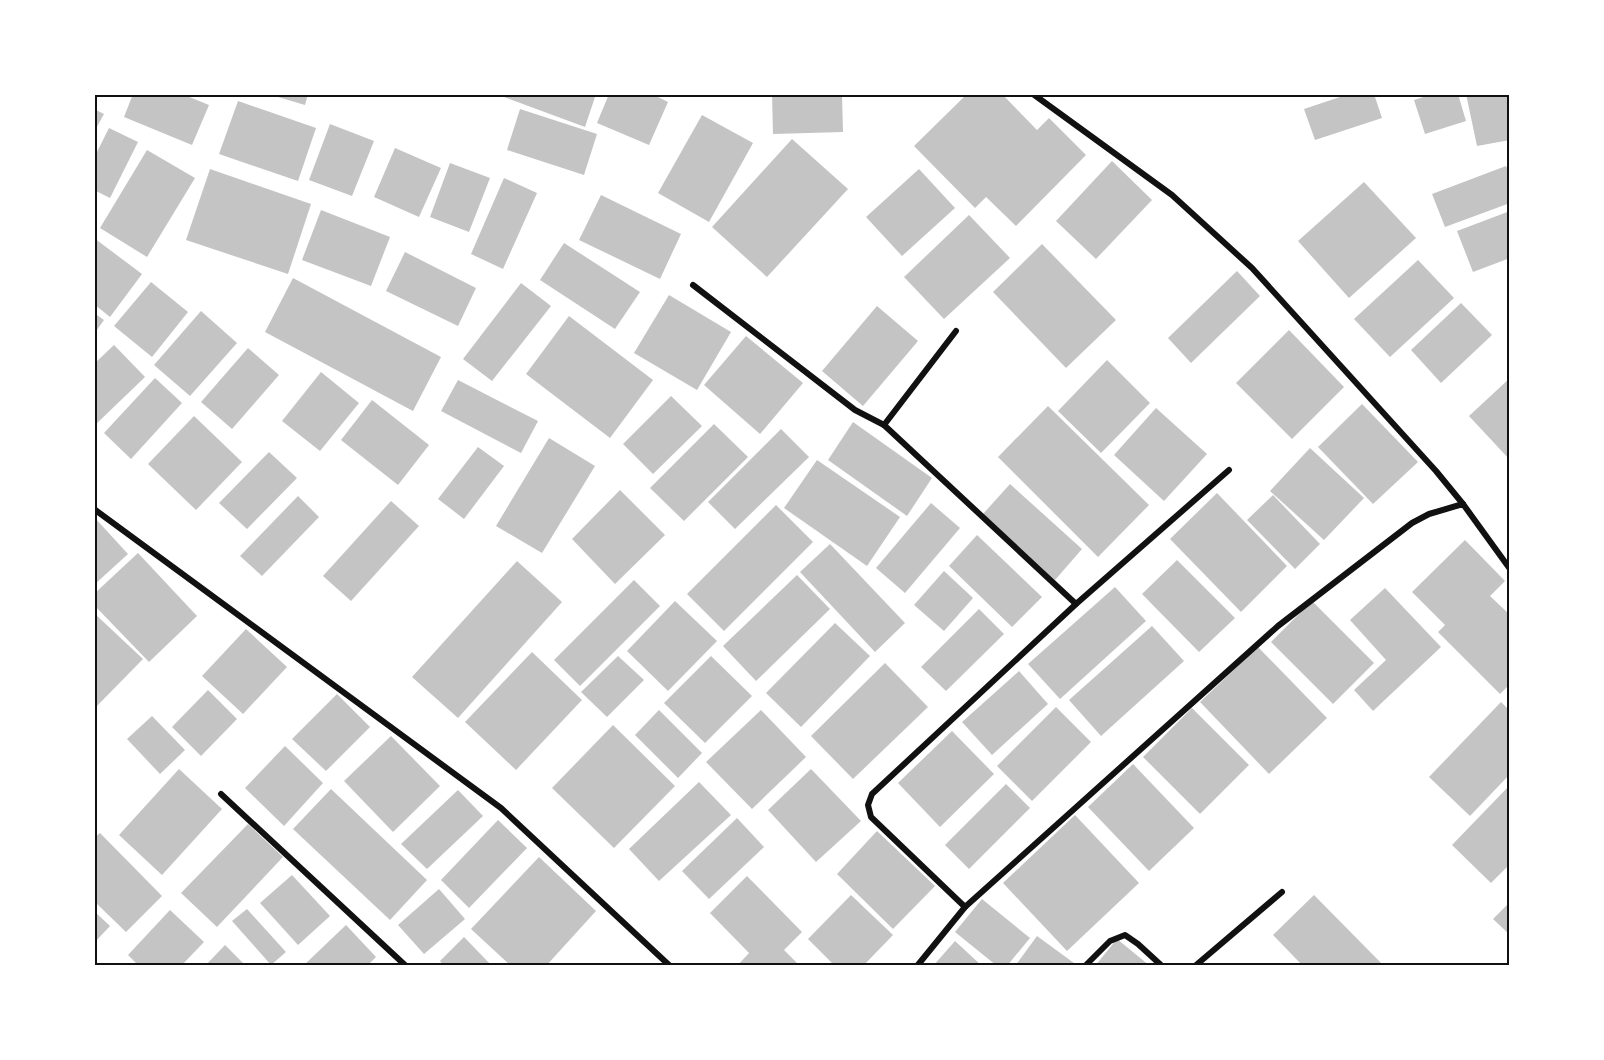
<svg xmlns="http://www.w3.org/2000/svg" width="1604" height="1060" font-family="Quicksand,sans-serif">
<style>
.building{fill:#c4c4c4}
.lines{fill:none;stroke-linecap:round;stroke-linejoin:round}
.minor{stroke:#111;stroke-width:6}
.neatline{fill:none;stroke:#111;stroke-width:2}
</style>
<rect width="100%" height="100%" fill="#fff"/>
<g class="building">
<polygon points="133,94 182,94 209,105 192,145 124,117"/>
<polygon points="268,94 308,94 305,105"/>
<polygon points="496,94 596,94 585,127"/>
<polygon points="609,94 652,94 668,102 649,145 597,123"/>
<polygon points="772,94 842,94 843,132 773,134"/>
<polygon points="967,94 1002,94 1037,130 1049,118 1086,155 1016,226 986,197 975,208 914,146"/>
<polygon points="1349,94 1374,94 1382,118 1315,140 1304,109"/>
<polygon points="1433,94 1458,94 1466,121 1425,134 1414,100"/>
<polygon points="1466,94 1510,94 1510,140 1477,146"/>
<polygon points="238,101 316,128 298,181 219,154"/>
<polygon points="94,109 104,114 94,132"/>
<polygon points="520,109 597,134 584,175 507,150"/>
<polygon points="702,115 753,143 709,222 658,193"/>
<polygon points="330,124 374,141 352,196 309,180"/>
<polygon points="109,128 138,142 110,198 94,190 94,158"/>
<polygon points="792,139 848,189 767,277 712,227"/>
<polygon points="395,148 441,168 419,217 374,197"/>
<polygon points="147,150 195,178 147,257 100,228"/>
<polygon points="1112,161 1152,200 1096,259 1056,221"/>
<polygon points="450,163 490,178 469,232 430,217"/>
<polygon points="1506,166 1510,174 1510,203 1445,227 1432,194"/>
<polygon points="210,169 311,204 288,274 186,240"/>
<polygon points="919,169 955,208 902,256 866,217"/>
<polygon points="504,178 537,193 503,269 471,254"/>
<polygon points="1364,182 1416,238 1349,298 1298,241"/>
<polygon points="601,195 681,234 660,279 579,240"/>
<polygon points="321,210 390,237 371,286 302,260"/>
<polygon points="1510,211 1510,258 1473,272 1457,231"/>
<polygon points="969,215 1010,258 944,319 904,277"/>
<polygon points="94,238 142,274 110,317 94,304"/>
<polygon points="564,243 640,292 615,329 540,280"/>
<polygon points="1042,244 1116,320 1066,368 993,292"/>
<polygon points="405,252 476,288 458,326 386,291"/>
<polygon points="1418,260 1454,298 1390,357 1354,319"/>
<polygon points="1237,271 1260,296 1191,363 1168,338"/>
<polygon points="293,278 441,357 413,411 265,332"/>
<polygon points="151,282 188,312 152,357 114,326"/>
<polygon points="521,283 551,306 492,381 463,359"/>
<polygon points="669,295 731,332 697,390 634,353"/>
<polygon points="1461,303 1492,335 1441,383 1411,350"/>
<polygon points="877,306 918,341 863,406 822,371"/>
<polygon points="201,311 237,343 190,396 154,365"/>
<polygon points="94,313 104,320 94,334"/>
<polygon points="569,316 653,380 610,438 526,374"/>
<polygon points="1289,330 1344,387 1292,439 1236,383"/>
<polygon points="746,336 803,383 760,434 704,385"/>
<polygon points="114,345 145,377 94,426 94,364"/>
<polygon points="248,348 279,375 232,429 201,402"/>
<polygon points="1107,360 1150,403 1101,453 1058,411"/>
<polygon points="321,372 359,403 320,451 282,421"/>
<polygon points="155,378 182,403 131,459 104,433"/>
<polygon points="1510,378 1510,460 1469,416"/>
<polygon points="458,380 538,421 521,453 441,411"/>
<polygon points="671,396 702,426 653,474 623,444"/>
<polygon points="372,400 429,445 398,485 341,440"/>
<polygon points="1362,404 1418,462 1373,504 1318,447"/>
<polygon points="1048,406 1149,505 1098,557 998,457"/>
<polygon points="1156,408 1207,454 1164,501 1114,455"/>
<polygon points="194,416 242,462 196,510 148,464"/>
<polygon points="853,422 932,478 907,516 828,460"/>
<polygon points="714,424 748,457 684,521 650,488"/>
<polygon points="781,429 809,457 735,529 708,502"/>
<polygon points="549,438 595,466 542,553 496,526"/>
<polygon points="478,447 504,466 464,519 438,499"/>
<polygon points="1310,448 1364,498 1324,540 1270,491"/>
<polygon points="269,452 297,478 247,529 219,503"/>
<polygon points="817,460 900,517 867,566 784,508"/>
<polygon points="1010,484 1082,549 1055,580 983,514"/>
<polygon points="620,490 665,535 615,584 572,539"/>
<polygon points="1217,493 1287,566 1241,612 1170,539"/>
<polygon points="1273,495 1320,544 1295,569 1247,520"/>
<polygon points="298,496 319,517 262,576 240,556"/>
<polygon points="391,501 419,526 351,601 323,576"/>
<polygon points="931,503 960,528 905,593 876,568"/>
<polygon points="776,505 813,542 724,631 687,594"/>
<polygon points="94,517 128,554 94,585"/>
<polygon points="977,535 1042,597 1012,627 949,566"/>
<polygon points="1465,540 1505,581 1490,596 1510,615 1510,684 1500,694 1438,632 1445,625 1412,592"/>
<polygon points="830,544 905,623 875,652 800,572"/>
<polygon points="138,553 197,616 149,662 94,605 94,594"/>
<polygon points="1177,560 1235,618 1199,652 1142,594"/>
<polygon points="517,561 562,602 458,718 412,677"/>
<polygon points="944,571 973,598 944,631 914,605"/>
<polygon points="797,575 830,609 756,681 723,646"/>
<polygon points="634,580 660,606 580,686 554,660"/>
<polygon points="1115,587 1146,621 1060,699 1028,664"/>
<polygon points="1385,588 1441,647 1373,711 1354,690 1386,660 1350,620"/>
<polygon points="675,601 717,641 668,691 627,651"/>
<polygon points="1312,601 1374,663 1333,704 1271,642"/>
<polygon points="979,609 1004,634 946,691 921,667"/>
<polygon points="94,613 143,659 94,709"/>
<polygon points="835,623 870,656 801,727 766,693"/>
<polygon points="1152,626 1184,661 1101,736 1069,700"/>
<polygon points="246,629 287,667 243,714 202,676"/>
<polygon points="1258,647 1327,718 1269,774 1200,702"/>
<polygon points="532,652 582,700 516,770 465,722"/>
<polygon points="618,656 644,680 607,717 581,692"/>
<polygon points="711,656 752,696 705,743 664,703"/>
<polygon points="885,663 928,707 853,779 811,736"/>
<polygon points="1019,671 1048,704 992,755 962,722"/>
<polygon points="208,690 237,719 201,756 172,727"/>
<polygon points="337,694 370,727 326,771 292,739"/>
<polygon points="1501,702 1510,711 1510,774 1470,816 1429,777"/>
<polygon points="1056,707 1091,742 1032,801 997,766"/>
<polygon points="1192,708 1249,765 1200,814 1143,757"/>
<polygon points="659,710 702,753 678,778 635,735"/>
<polygon points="761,710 806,757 752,809 706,762"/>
<polygon points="152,716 185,750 160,774 127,739"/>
<polygon points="613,725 675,786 614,848 552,788"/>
<polygon points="952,731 994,774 940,827 898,783"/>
<polygon points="391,736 440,786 393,832 344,781"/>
<polygon points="285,746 323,783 284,826 245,788"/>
<polygon points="1133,764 1194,828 1149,871 1088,807"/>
<polygon points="179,769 222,809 162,875 119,835"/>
<polygon points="811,769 861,821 816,862 768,810"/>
<polygon points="699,782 731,815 659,881 629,849"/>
<polygon points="1006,784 1030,808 969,869 945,845"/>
<polygon points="1510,785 1510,864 1491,883 1452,845"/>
<polygon points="331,789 427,880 390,920 293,829"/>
<polygon points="458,790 483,816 427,869 401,844"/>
<polygon points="1075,815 1139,883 1067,951 1003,883"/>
<polygon points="737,818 764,847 709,899 682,871"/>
<polygon points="498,820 527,848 469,908 441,880"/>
<polygon points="248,824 283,857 217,927 181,893"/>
<polygon points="877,831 935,886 893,929 837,874"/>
<polygon points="100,833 162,896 126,932 94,901 94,838"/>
<polygon points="539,857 596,911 546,966 511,966 471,929"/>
<polygon points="292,875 330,916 298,945 260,903"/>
<polygon points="747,876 802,932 784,950 800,966 737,966 749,953 710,913"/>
<polygon points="439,889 465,919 424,954 398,925"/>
<polygon points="851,895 893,935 863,966 835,966 808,939"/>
<polygon points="1314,895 1384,966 1303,966 1273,935"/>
<polygon points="982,899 1030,938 1007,966 997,966 955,932"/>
<polygon points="1510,902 1510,935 1493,919"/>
<polygon points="247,909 286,952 271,965 232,921"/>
<polygon points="170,910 204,942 181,966 139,966 128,955"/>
<polygon points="94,911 110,926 94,943"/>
<polygon points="346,925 376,957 367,966 303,966"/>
<polygon points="1037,936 1078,966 1015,966"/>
<polygon points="464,937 492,966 444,966 440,961"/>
<polygon points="1117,939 1150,966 1095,966"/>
<polygon points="955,941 982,966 933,966"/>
<polygon points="225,945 246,966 205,966"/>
</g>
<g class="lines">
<g class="minor">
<polyline points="1033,94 1172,195 1252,268 1436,471 1463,504"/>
<polyline points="693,285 855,410 884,425 1076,604"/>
<polyline points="884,425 956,331"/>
<polyline points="94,509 501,808 670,966"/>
<polyline points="221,794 406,966"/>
<polyline points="965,907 871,817 868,805 872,794 1076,604 1229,470"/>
<polyline points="917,966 965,907 1278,626 1412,523 1429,514 1463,504 1510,569"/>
<polyline points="1085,966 1110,941 1125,935 1138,944 1162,966"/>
<polyline points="1195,966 1282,892"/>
</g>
</g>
<rect width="1604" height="1060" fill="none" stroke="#ffffff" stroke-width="192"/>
<rect x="96" y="96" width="1412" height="868" class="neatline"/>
</svg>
